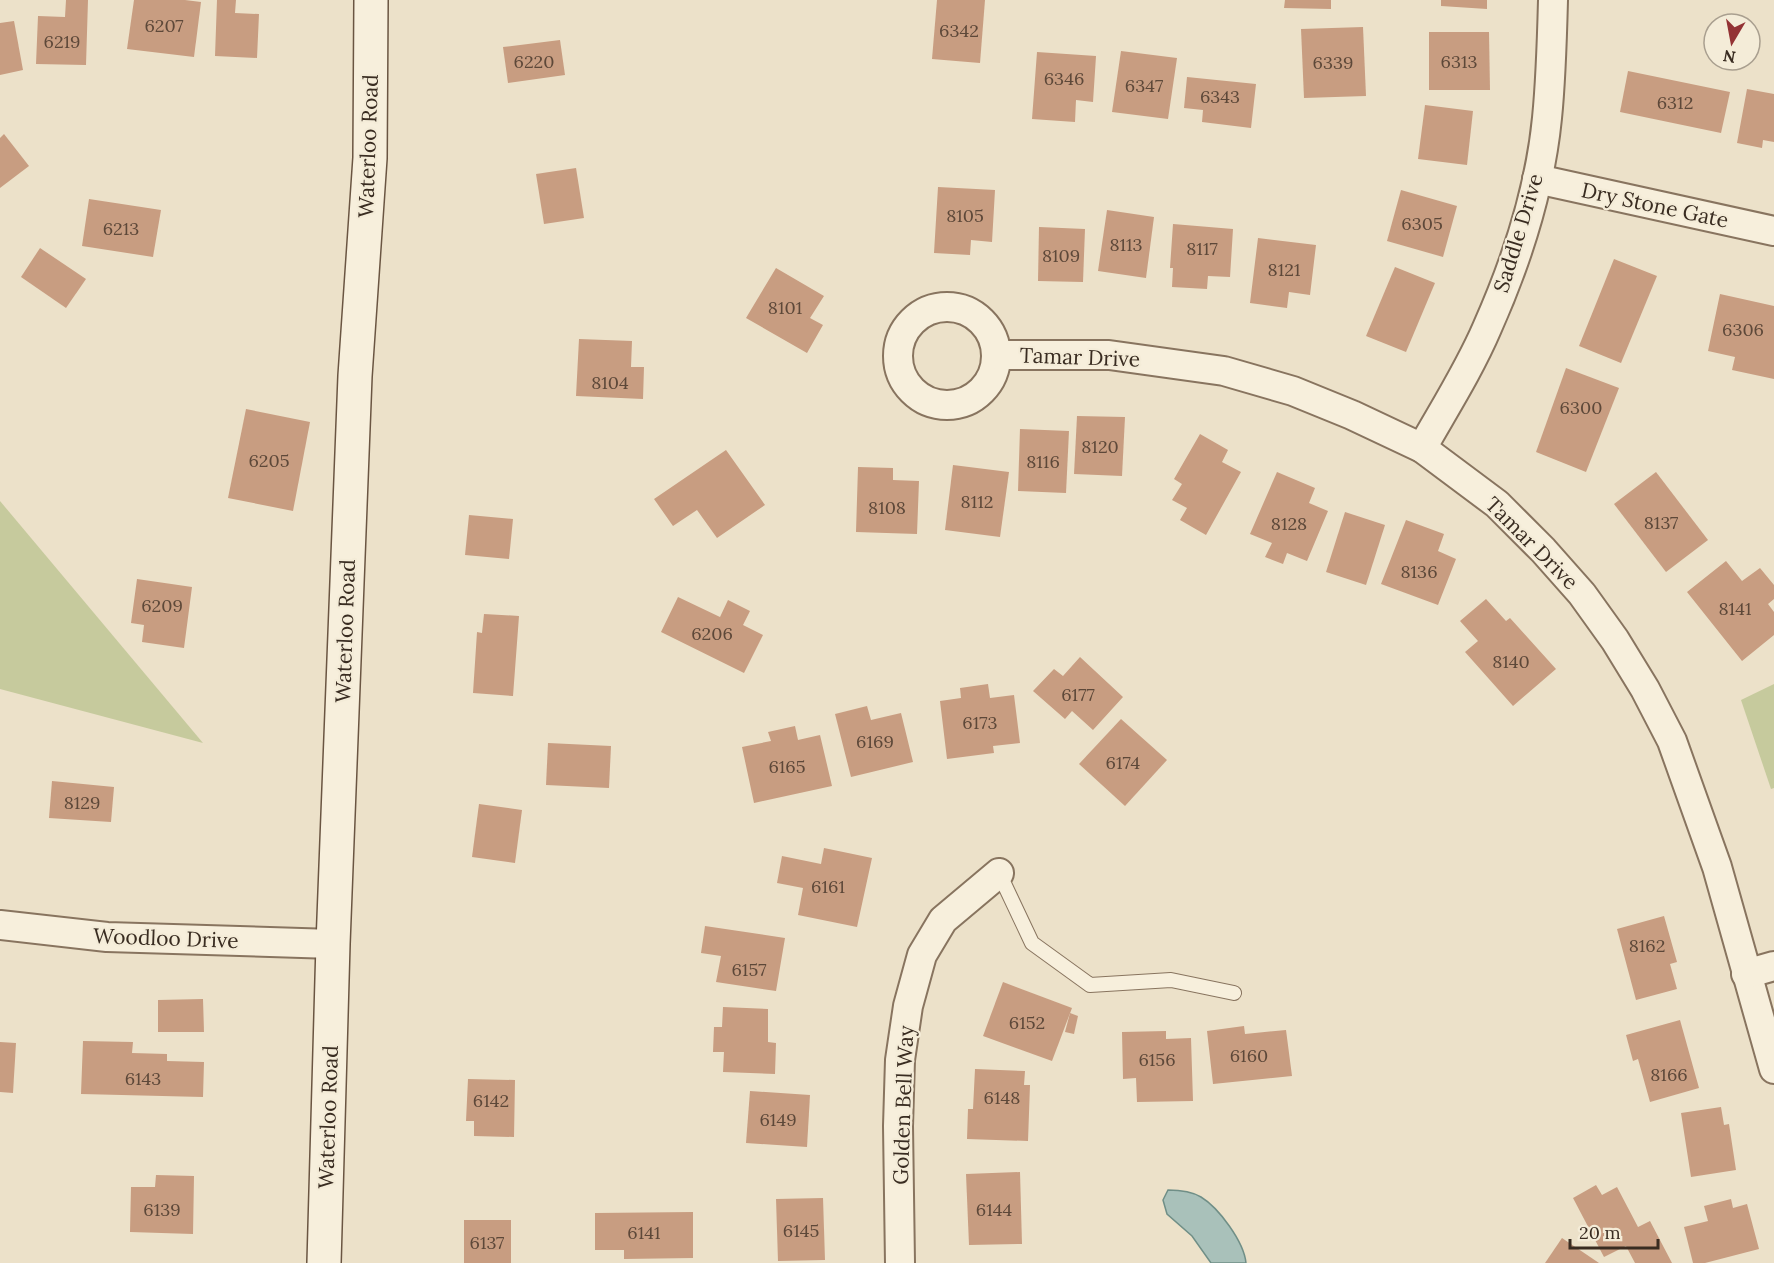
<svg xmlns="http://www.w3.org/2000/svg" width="1774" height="1263" font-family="Lora,serif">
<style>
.green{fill:#c6ca9d}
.water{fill:#a9c1ba;stroke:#708f87;stroke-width:1.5}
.building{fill:#c89d81}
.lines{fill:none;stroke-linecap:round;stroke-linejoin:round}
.service-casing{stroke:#88745f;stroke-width:16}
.minor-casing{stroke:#88745f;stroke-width:32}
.secondary-casing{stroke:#6a5542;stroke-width:36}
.service{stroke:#f7efdc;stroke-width:14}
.minor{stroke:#f7efdc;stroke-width:28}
.secondary{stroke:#f7efdc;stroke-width:33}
.labels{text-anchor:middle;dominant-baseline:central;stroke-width:4.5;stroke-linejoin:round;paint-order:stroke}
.number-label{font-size:18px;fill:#5d4839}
.street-label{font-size:21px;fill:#392c21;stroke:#f4ecd8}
</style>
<rect width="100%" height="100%" fill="#ece1c9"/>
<g class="green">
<polygon points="0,501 203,743 0,689"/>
<polygon points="1774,684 1774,788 1771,789 1741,700"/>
</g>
<path class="water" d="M 1168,1190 C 1179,1190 1191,1191 1201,1197 C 1219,1208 1244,1242 1246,1263 L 1211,1263 L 1192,1236 L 1167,1214 L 1163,1200 Z"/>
<g class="building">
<polygon points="66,0 88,0 86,65 36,64 38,16 65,17"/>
<polygon points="134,0 185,0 201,2 194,57 127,49"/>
<polygon points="217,0 236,0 235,13 259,14 257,58 215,56"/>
<polygon points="937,0 985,0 980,63 932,59"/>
<polygon points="1285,0 1331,0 1331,9 1284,8"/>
<polygon points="1441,0 1487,0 1487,9 1441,6"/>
<polygon points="14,21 23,70 0,75 0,23"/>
<polygon points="1363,27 1366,96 1304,98 1301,29"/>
<polygon points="1429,32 1489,32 1490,90 1429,90"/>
<polygon points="560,40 565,75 508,83 503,47"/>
<polygon points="1121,51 1177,58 1168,119 1112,112"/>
<polygon points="1037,52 1096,56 1093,102 1076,100 1075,122 1032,119"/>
<polygon points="1628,71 1730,92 1721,133 1620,112"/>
<polygon points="1187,77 1256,84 1251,128 1202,122 1203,110 1184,108"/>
<polygon points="1747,89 1774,94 1774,142 1763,140 1762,148 1737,143"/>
<polygon points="1425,105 1473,111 1467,165 1418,159"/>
<polygon points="4,134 29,166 0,188 0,138"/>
<polygon points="576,168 584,218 544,224 536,174"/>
<polygon points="938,187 995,190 992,242 971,240 970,255 934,253"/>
<polygon points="1401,190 1457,206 1443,257 1387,241"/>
<polygon points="89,199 161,210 153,257 82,246"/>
<polygon points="1107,210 1154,217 1146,278 1098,271"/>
<polygon points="1173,224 1233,229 1230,277 1208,276 1207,289 1172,287 1173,268 1170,268"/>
<polygon points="1039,227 1085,229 1083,282 1038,281"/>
<polygon points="1258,238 1316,245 1310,295 1289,292 1287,308 1250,303"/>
<polygon points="40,248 86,279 66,308 21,277"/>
<polygon points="1614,259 1657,276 1621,363 1579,346"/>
<polygon points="1395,267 1435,283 1406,352 1366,336"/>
<polygon points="776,268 824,296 810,318 823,325 807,353 746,318"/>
<polygon points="1720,294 1774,306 1774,379 1732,370 1735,357 1708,351"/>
<polygon points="579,339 632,341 631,367 644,367 643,399 576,396"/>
<polygon points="1566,368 1619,388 1586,472 1536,452"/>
<polygon points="246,409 310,422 293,511 228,498"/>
<polygon points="1077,416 1125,417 1122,476 1074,474"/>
<polygon points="1020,429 1069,431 1066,493 1018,491"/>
<polygon points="1200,434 1228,450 1222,462 1241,472 1206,535 1180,520 1187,508 1172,500 1182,484 1174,479"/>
<polygon points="726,450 765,505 717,538 697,510 673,526 654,499"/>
<polygon points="953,465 1009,472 1000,537 945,530"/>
<polygon points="858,467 893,468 893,480 919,481 917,534 856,532"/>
<polygon points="1277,472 1315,488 1309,503 1328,511 1307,561 1287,553 1283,564 1265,557 1272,543 1250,534"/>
<polygon points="1656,472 1708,540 1666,572 1614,504"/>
<polygon points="1345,512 1385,525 1366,585 1326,572"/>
<polygon points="469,515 513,519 509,559 465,555"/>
<polygon points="1406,520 1444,534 1438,551 1456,559 1438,605 1381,584"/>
<polygon points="1726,561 1742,581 1760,568 1774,585 1774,599 1768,604 1774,612 1774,635 1742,661 1687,592"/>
<polygon points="137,579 192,587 184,648 142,642 144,625 131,623"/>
<polygon points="678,597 720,617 728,600 750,611 743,625 763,635 744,673 661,632"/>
<polygon points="1486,599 1506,621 1510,618 1556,669 1513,706 1465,652 1478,641 1460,621"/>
<polygon points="484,614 519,616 513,696 473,693 477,632 482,633"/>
<polygon points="1080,657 1123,697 1093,730 1072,711 1065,719 1033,691 1054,669 1063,676"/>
<polygon points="988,684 990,698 1014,695 1020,743 993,746 994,753 947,759 940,701 961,698 960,688"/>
<polygon points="867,706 871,720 901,713 913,762 851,777 835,714"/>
<polygon points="1121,719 1167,760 1125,806 1079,764"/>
<polygon points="795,726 798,740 820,735 832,786 754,803 742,747 771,741 768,732"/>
<polygon points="548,743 611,746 609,788 546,785"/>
<polygon points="52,781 114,787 111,822 49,818"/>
<polygon points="479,804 522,810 515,863 472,857"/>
<polygon points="824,848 872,858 857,927 798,915 803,888 777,883 782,856 821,864"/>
<polygon points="1664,916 1677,962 1670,964 1677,989 1636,1000 1617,929"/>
<polygon points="705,926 785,938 776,991 716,982 721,956 701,953"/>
<polygon points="1003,982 1072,1008 1052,1061 983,1036"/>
<polygon points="203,999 204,1032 158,1032 158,1000"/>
<polygon points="723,1007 768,1009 768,1042 776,1043 775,1074 723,1072 724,1052 713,1052 714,1027 722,1027"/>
<polygon points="1070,1013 1078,1016 1074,1034 1065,1032"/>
<polygon points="1680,1020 1699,1088 1650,1102 1638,1059 1633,1061 1626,1035"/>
<polygon points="1244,1026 1245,1034 1286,1030 1292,1076 1213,1084 1207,1031"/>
<polygon points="1166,1031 1166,1039 1191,1038 1193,1101 1137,1102 1136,1078 1123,1079 1122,1032"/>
<polygon points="83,1041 133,1042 132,1053 167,1054 167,1061 204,1062 203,1097 81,1094"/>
<polygon points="0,1042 16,1043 13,1093 0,1092"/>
<polygon points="975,1069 1025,1071 1024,1085 1030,1085 1028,1141 967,1139 968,1109 973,1109"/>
<polygon points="468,1079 515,1080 514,1137 474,1136 474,1121 466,1121"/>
<polygon points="750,1091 810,1095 807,1147 746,1143"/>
<polygon points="1721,1107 1724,1125 1729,1124 1736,1170 1691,1177 1681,1113"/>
<polygon points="1020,1172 1022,1244 969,1245 966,1174"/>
<polygon points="156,1175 194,1176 193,1234 130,1232 131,1187 155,1187"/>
<polygon points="1596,1185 1602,1195 1617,1187 1638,1227 1650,1221 1672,1263 1635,1263 1626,1246 1604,1257 1573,1198"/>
<polygon points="823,1198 825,1260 778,1261 776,1199"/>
<polygon points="1731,1199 1733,1208 1747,1204 1759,1249 1705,1263 1693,1263 1684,1227 1708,1221 1704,1206"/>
<polygon points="693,1212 693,1258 624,1259 624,1250 595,1250 595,1213"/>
<rect x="464" y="1220" width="47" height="43"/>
<polygon points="1562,1238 1599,1263 1545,1263"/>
</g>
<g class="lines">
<defs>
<polyline id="service" points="999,873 1032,943 1090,985 1171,980 1234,993"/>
<g id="minor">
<polyline points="1537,179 1774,231"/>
<circle cx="947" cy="356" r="49"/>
<polyline points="997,355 1109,355 1224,371 1293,391 1352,415 1422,448 1497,504 1543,550 1582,594 1615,640 1645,689 1672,741 1717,867 1774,1069"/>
<path d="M 1422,448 C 1444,409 1469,370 1487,328 C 1516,263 1540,190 1547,118 C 1551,79 1552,39 1553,0"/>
<polyline points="0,925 107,937 333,944"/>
<polyline points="1746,974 1774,966"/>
<polyline points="900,1263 898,1126 900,1060 908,1006 922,955 943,920 999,873"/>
</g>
<polyline id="secondary" points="324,1263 333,944 355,376 370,158 371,0"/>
</defs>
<use href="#service" class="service-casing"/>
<use href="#minor" class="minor-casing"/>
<use href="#secondary" class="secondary-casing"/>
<use href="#service" class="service"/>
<use href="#minor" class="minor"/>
<use href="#secondary" class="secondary"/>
</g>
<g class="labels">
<g class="number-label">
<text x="164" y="25">6207</text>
<text x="959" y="30">6342</text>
<text x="62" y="41">6219</text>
<text x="534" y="61">6220</text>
<text x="1459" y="61">6313</text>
<text x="1333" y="62">6339</text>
<text x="1064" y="78">6346</text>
<text x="1144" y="85">6347</text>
<text x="1220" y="96">6343</text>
<text x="1675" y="102">6312</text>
<text x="965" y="215">8105</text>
<text x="1422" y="223">6305</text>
<text x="121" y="228">6213</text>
<text x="1126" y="244">8113</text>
<text x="1202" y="248">8117</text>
<text x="1061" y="255">8109</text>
<text x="1284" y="269">8121</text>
<text x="785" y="307">8101</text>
<text x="1743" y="329">6306</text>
<text x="610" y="382">8104</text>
<text x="1581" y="407">6300</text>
<text x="1100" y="446">8120</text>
<text x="269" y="460">6205</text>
<text x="1043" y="461">8116</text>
<text x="977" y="501">8112</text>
<text x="887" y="507">8108</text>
<text x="1661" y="522">8137</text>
<text x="1289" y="523">8128</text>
<text x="1419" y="571">8136</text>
<text x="162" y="605">6209</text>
<text x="1735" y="608">8141</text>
<text x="712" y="633">6206</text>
<text x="1511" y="661">8140</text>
<text x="1078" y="694">6177</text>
<text x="980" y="722">6173</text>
<text x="875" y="741">6169</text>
<text x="1123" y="762">6174</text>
<text x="787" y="766">6165</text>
<text x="82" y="802">8129</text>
<text x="828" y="886">6161</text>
<text x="1647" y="945">8162</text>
<text x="749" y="969">6157</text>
<text x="1027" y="1022">6152</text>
<text x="1249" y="1055">6160</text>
<text x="1157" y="1059">6156</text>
<text x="1669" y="1074">8166</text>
<text x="143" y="1078">6143</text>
<text x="1002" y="1097">6148</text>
<text x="491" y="1100">6142</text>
<text x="778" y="1119">6149</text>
<text x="162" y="1209">6139</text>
<text x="994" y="1209">6144</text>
<text x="801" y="1230">6145</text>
<text x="644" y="1232">6141</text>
<text x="487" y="1242">6137</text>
</g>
<g class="street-label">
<text transform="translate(368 146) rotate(-88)">Waterloo Road</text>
<text transform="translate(1655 205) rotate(12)">Dry Stone Gate</text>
<text transform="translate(1518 233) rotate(-73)">Saddle Drive</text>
<text transform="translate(1080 357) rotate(2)">Tamar Drive</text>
<text transform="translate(1532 543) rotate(45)">Tamar Drive</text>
<text transform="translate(345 631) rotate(-88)">Waterloo Road</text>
<text transform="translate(166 938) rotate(2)">Woodloo Drive</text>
<text transform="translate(903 1105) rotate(-88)">Golden Bell Way</text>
<text transform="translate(328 1117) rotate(-88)">Waterloo Road</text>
</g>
</g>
<g transform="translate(1732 42) rotate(190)"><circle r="28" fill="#f4ecd8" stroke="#a99f8f" stroke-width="1.5"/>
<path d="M0-4.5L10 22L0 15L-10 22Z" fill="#933234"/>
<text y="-9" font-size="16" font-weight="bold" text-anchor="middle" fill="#392c21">N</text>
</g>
<path d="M1570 1239v9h88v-9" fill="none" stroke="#392c21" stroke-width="3"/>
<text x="1579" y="1239" font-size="18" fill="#392c21" stroke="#f4ecd8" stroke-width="4.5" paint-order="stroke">20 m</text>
</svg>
